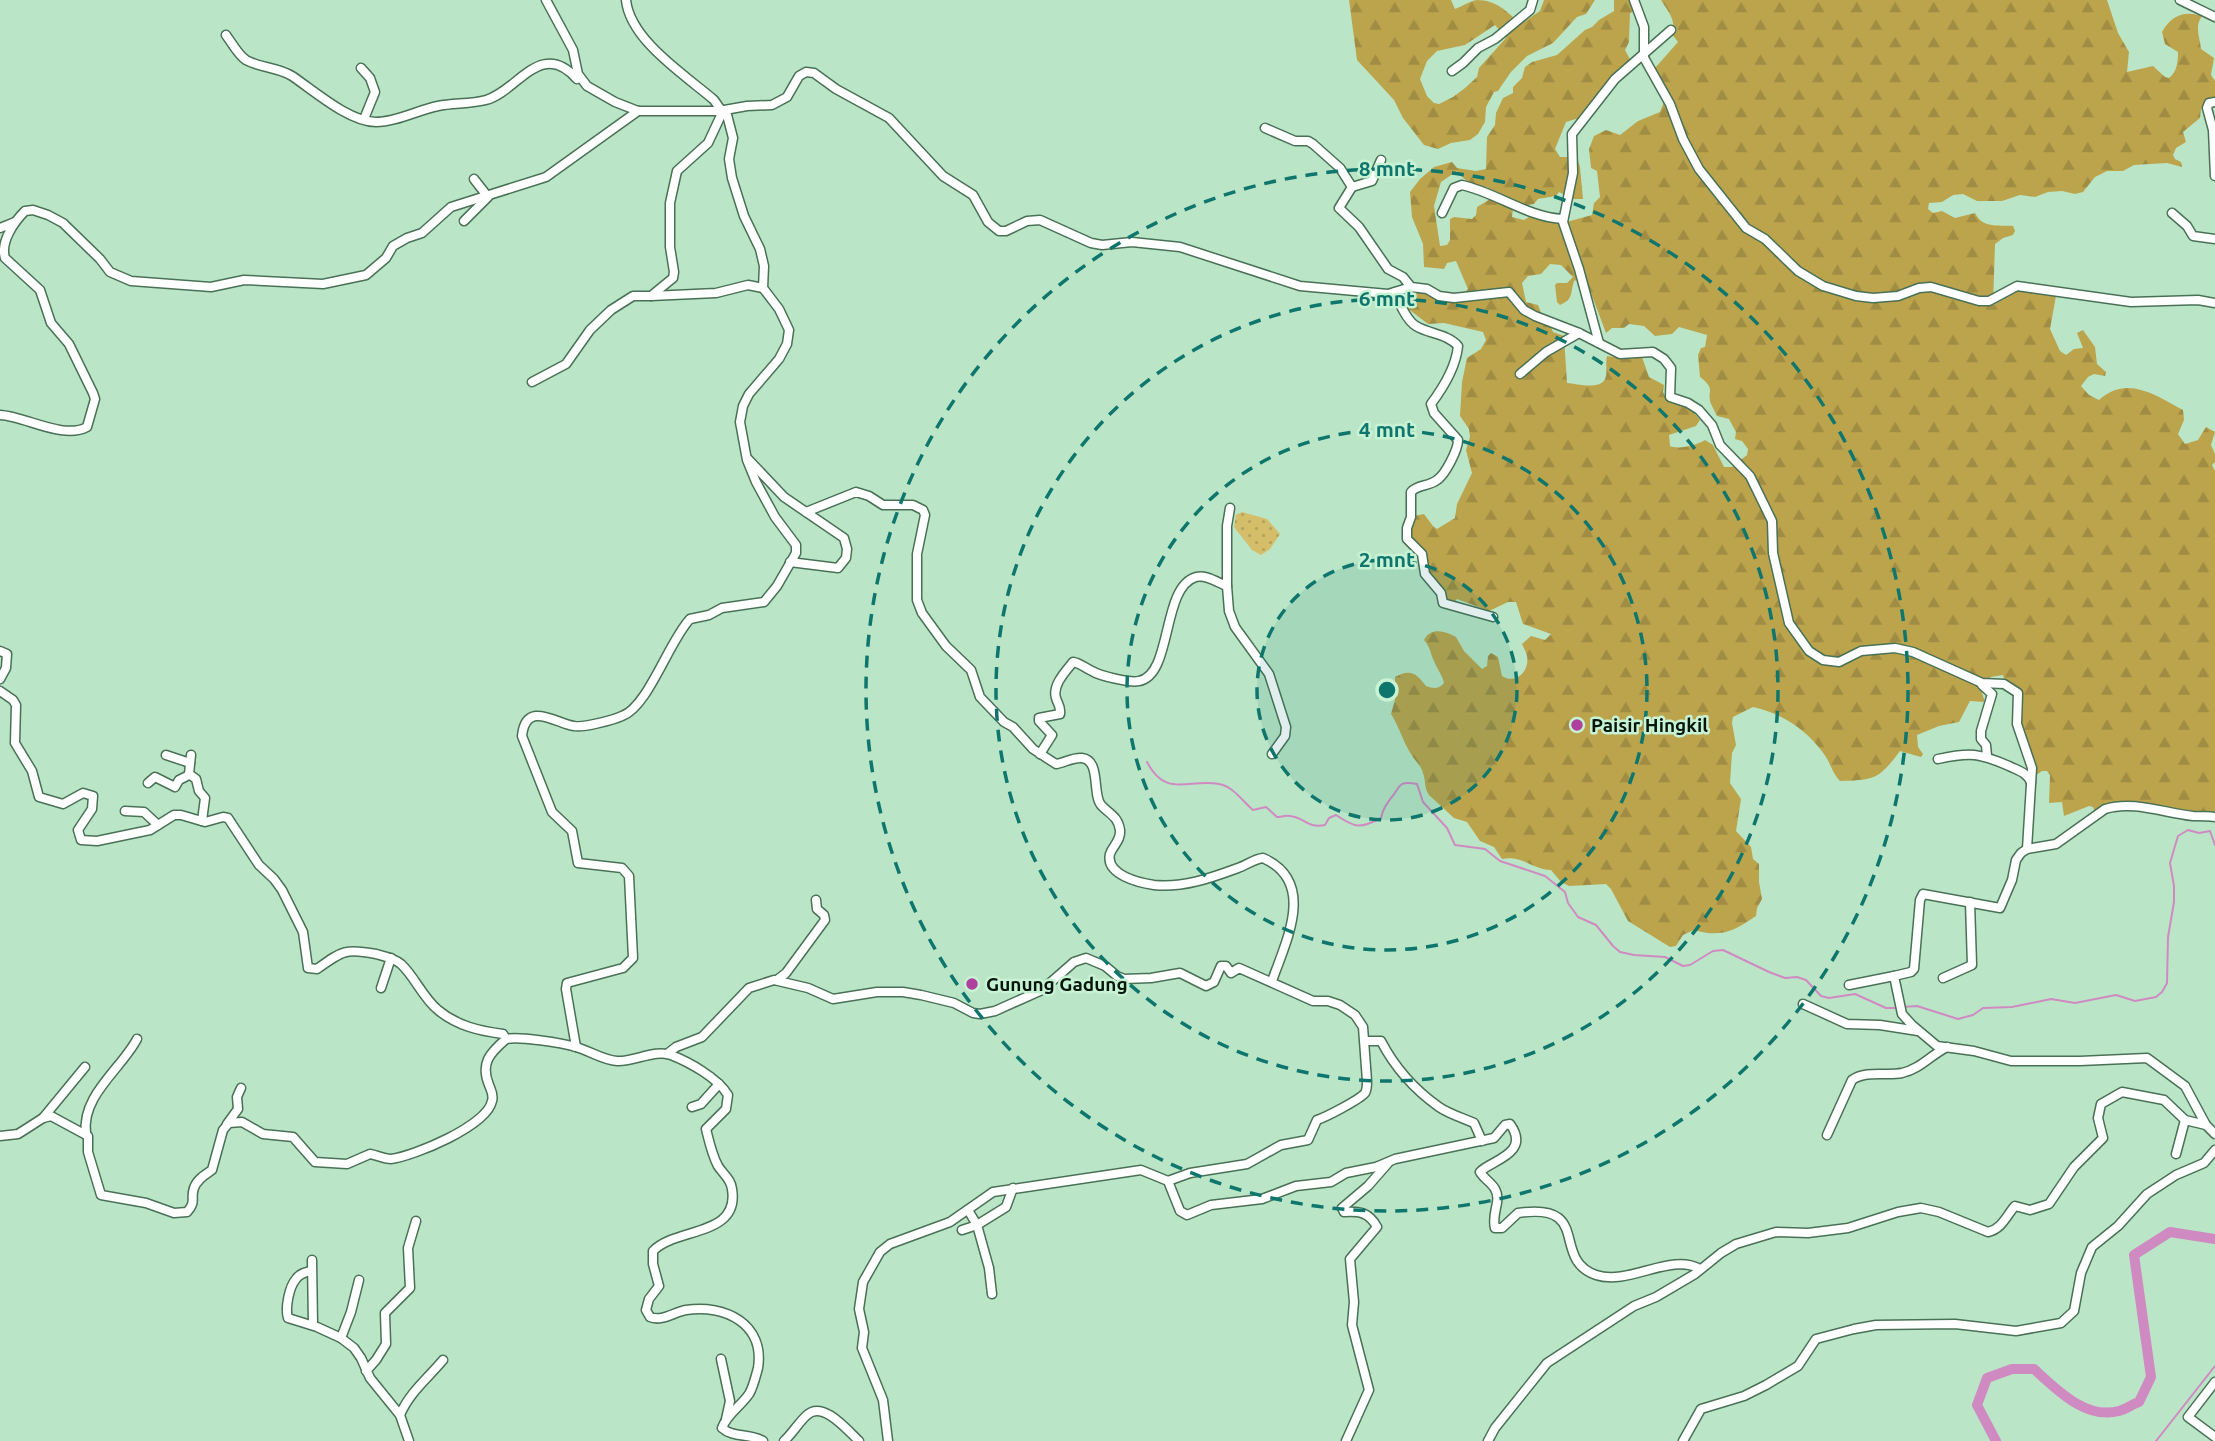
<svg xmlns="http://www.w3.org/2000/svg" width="2215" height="1441" font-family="Ubuntu,sans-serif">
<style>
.grass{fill:url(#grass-dots)}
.forest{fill:url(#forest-firs);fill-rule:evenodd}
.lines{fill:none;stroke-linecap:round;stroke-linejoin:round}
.stream{stroke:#d08ac2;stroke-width:2}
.river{stroke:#d08ac2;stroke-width:10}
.minor-casing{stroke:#497156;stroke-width:11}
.minor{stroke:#fff;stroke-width:8}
.ring{fill:none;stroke:#0f766e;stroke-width:3.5;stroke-dasharray:12 9}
.poi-dot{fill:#af409e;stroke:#c7f3d4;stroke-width:2.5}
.labels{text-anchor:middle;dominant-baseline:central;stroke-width:5;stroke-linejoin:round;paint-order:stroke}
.poi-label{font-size:19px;font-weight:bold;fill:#06160c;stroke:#c7f3d4;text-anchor:start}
.centre{fill:#0f766e;stroke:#c7f3d4;stroke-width:3.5}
.ring-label{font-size:21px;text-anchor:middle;font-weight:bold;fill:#0f766e;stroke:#c7f3d4;stroke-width:5;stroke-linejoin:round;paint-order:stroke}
</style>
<defs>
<pattern id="grass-dots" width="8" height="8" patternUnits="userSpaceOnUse" patternTransform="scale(1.75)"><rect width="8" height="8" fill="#d5be6a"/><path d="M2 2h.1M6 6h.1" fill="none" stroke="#b5a35b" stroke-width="1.8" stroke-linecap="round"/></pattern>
<pattern id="forest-firs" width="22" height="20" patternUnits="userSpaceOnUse" patternTransform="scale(1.75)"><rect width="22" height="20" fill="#bca44d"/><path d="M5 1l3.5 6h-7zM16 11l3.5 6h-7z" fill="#a08c42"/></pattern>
</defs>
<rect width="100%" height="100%" fill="#bae6c7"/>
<polygon class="grass" points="1242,512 1267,519 1280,534 1270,549 1261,555 1252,550 1234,527 1236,515"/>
<g class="forest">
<path d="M 1349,0 L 1451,0 L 1455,9 C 1463,6 1470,1 1477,0 C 1496,0 1507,11 1520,24 L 1540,11 L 1544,0 L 1595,0 L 1586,14 L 1577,17 L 1553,43 L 1527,56 L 1510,73 L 1498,91 L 1494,92 L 1486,107 L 1485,122 L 1478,134 L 1470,140 L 1451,143 L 1438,149 L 1424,145 L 1403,118 L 1394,100 L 1357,60 ZM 1495,25 L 1506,38 L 1479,68 L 1477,77 L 1465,88 L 1453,97 L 1439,104 L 1434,103 L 1427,96 L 1420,79 L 1427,61 L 1437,51 L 1465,45 Z"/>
<path d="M 1614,0 L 1630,0 L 1635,11 L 1630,13 L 1629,42 L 1625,50 L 1631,61 L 1579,118 L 1566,122 L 1555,149 L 1560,157 L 1577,157 L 1580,167 L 1583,199 L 1572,199 L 1559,192 L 1556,196 L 1538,199 L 1534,204 L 1528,205 L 1524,211 L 1513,209 L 1512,217 L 1524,220 L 1529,217 L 1559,224 L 1592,215 L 1594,203 L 1600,197 L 1597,171 L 1591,168 L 1589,149 L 1594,136 L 1606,130 L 1620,135 L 1638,121 L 1660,112 L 1666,97 L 1655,68 L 1678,42 L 1671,33 C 1678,22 1667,10 1661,0 L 2107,0 L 2118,33 L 2129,52 L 2127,72 L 2153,66 L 2165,77 L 2169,78 C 2177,72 2178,62 2178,52 L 2165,44 L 2162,32 C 2171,16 2183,10 2202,16 C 2194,27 2200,37 2201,49 L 2214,58 L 2211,75 L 2215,81 L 2215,99 L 2208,100 L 2201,109 L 2200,118 L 2183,132 L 2186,142 L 2176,148 L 2173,155 L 2175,159 L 2181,162 L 2182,167 L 2167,163 L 2134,165 L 2123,171 L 2107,171 L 2095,177 L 2083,192 L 2075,194 L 2062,191 L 2048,192 L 2035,197 L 2020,195 L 2002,201 L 1977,201 L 1963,194 L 1953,195 L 1942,202 L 1929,203 L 1928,209 L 1933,213 L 1942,211 L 1955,218 L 1975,213 C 1982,228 1997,225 2013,226 L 2015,231 L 2013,235 L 2003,238 L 1995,244 L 1993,305 L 2020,290 L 2056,296 L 2050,329 L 2060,351 L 2066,355 L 2074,349 L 2083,348 L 2077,333 L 2083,330 L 2095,347 L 2097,364 L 2106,372 L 2105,376 L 2094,374 L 2088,377 L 2081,386 L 2089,395 L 2099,400 C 2127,374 2157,396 2183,410 L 2184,420 L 2178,434 L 2185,444 L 2198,440 L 2206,427 L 2215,432 L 2211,445 L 2215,454 L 2215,462 L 2212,465 L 2215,471 L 2215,815 L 2127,804 L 2095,812 L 2093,807 L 2089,806 L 2064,816 L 2062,802 L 2049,803 L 2050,775 L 2047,771 L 2042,771 L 2035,776 L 2019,728 L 2020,697 L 2005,683 L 2003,675 L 1991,677 L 1980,687 L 1985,702 L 1970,701 L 1959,722 L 1939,726 L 1917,735 L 1918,747 L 1923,754 L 1921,757 L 1900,751 C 1879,779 1875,780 1840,781 C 1833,774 1831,765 1826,757 C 1808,730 1783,714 1753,707 L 1733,717 L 1732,723 L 1736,745 L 1732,753 L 1730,783 L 1741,799 L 1736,831 L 1751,847 L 1753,859 L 1759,864 L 1759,882 L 1762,899 L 1757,908 L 1756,916 C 1734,931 1721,938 1694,930 L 1683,935 L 1676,946 L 1670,947 L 1628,921 L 1611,889 L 1606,884 L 1569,886 L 1561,882 L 1551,870 C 1531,869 1523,855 1502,859 L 1494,847 L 1480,841 L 1467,822 L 1454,818 L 1429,795 C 1424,788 1426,781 1423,773 C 1421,765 1415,761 1411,754 C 1403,742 1399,726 1391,714 L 1395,700 L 1395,677 C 1411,668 1417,674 1426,686 C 1434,689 1439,689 1444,683 C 1442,674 1437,669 1434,661 C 1430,653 1431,648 1424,640 C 1431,627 1445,631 1456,637 L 1464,651 L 1482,669 L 1487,666 L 1488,656 L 1491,653 L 1498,657 L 1502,676 C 1516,685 1530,671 1527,656 C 1526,652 1524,648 1522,644 L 1531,636 L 1545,640 L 1551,634 L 1523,624 L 1516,602 L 1508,602 L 1489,611 L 1457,599 L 1455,602 L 1444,602 L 1425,564 L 1408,539 L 1414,516 L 1424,514 L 1433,526 L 1437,529 L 1455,518 L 1457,504 L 1472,473 L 1466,450 L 1470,437 L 1469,429 L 1460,416 L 1462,382 L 1467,358 L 1481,349 L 1486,340 L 1483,332 L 1444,323 L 1428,324 L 1407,308 L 1401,293 L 1411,289 L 1458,300 L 1468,289 L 1456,261 L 1447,263 L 1444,269 L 1424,267 L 1423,244 L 1412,217 L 1410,192 L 1420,179 L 1434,167 L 1452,162 L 1457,168 L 1476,171 L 1486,169 L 1487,137 L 1495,125 L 1496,113 L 1503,98 L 1513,93 L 1513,87 L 1522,78 L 1525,67 L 1532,62 L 1557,55 L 1585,30 L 1592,27 L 1599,20 L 1614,11 ZM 1457,171 C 1470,189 1479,181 1496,192 L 1492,198 L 1477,207 L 1476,215 L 1472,219 L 1454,217 L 1450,219 L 1450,240 L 1447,245 L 1440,246 L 1434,206 L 1441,182 ZM 1550,264 L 1561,265 L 1573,277 L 1567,283 L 1557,283 L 1555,285 L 1557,302 L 1560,305 C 1574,299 1570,293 1574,281 L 1585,277 L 1606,333 L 1612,328 L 1624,328 L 1629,324 L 1644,326 L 1655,336 L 1672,334 L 1679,327 L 1707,335 L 1705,347 L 1701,348 L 1698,355 L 1700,377 C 1717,390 1706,391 1711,404 C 1713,408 1715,412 1717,416 L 1729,419 L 1736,432 L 1735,439 L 1742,441 L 1748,449 L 1747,455 L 1732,467 L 1724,467 L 1713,445 L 1705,440 C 1697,445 1679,450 1670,446 L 1669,435 L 1696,426 L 1700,420 L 1689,407 L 1667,400 L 1663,392 L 1664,385 L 1649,377 L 1642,357 L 1628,359 L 1607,356 C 1605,363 1608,373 1605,379 C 1600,390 1577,384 1567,383 L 1564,336 L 1553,332 L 1551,327 L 1545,323 L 1538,305 L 1526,302 L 1522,283 L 1528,276 L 1541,274 Z"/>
</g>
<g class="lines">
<g class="stream">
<path d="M 1147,762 C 1166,799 1189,778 1219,784 C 1233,786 1243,802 1253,810 L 1266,807 L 1277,817 C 1281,817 1285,815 1290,816 C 1304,817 1307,829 1325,825 L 1329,818 L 1336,815 C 1355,828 1360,829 1381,818 C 1383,809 1386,805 1391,798 C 1401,787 1397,780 1417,784 L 1423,802 L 1447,828 L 1455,845 L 1485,849 L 1500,861 L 1545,876 L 1565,892 L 1568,903 L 1578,917 L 1596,925 L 1613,946 L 1620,952 L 1634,955 L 1665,957 L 1683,966 L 1690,965 L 1713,951 L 1723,950 L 1769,972 L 1785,978 L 1797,977 L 1806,980 L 1821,996 L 1829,998 L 1855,994 L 1886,1008 L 1897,1008"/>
<polyline points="1902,1007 1917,1006 1958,1019 1973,1015 1983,1008 2012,1007 2051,999 2075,1003 2116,995 2135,1001 2156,997 2162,992 2167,983 2168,937 2174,902 2174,886 2170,863 2178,836 2188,830 2199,833 2210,831 2215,845"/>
<polyline points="2156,1441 2215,1366"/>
</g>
<path class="river" d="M 1996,1441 L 1977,1405 L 1987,1378 L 2012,1369 L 2034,1369 C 2057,1390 2086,1420 2119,1411 C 2126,1409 2133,1404 2139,1402 L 2151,1377 L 2134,1255 L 2170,1232 L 2215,1239"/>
<defs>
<g id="minor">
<polyline points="546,0 573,50 578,74 587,86 615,102 638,111 719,111 747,106 772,105 787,97 799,76 806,72 814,73 836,89 889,118 943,176 973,195 988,222 999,231 1006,231 1027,221 1040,220 1091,243 1102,245 1132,242 1180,247 1300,286 1388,294 1411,287 1427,289 1439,296 1454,298 1509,292 1524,310 1535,316 1579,333 1620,354 1653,352 1664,359 1671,368 1670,397 1688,403 1699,410 1712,425 1720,445 1750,476 1772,521 1773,553 1789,623 1809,651 1823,660 1839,662 1861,651 1895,648 1913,652 1982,683 2004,684 2018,693 2017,724 2032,768 2027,849"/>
<path d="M 626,0 C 630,40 685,75 714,100 L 721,110"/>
<polyline points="1634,0 1644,27 1644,55"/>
<polyline points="2180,0 2215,17"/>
<path d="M 226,35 C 232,43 238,55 246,60 C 260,68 278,67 292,76 C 313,90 349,122 376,122 C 396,122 418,110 438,106 C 453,103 471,104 486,100 C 518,91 541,38 577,79"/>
<polyline points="1643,56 1670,104 1683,139 1699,169 1746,228 1765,239 1798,271 1823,286 1856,296 1873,298 1898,296 1919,288 1931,287 1979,301 1989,301 2017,286 2131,302 2198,300 2215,303"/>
<polyline points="361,68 370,78 375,92 364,119"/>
<polyline points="1452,71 1463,63 1478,48 1495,39 1530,10 1533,0"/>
<polyline points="2215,102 2209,103 2207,108 2213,130 2215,176"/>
<polyline points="1265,128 1295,141 1308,141 1313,144 1340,168 1352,187 1339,208 1359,227 1388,269 1403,277 1411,287"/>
<polyline points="1352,187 1372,181 1381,160"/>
<path d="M 1442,213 L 1454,188 L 1462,185 C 1497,193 1527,217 1563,219"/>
<polyline points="2172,213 2187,226 2193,236 2215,239"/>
<polyline points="464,221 488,197 474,179"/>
<polyline points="0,228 15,222"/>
<path d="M 1395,292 C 1399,302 1406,320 1416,326 C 1429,334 1448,334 1458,346 C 1456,367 1443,388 1431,404 L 1434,413 L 1458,440 C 1458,450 1445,475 1437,480 C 1428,487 1418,484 1411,492 L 1411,517 L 1407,528 L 1407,539 L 1422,554 L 1425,574 L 1441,593 L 1443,603 L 1493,617"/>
<polyline points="651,296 716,293 748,285 763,288"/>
<polyline points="1599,343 1579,269 1563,222 1573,173 1572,134 1615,79 1671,30"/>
<polyline points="1520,374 1546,352 1579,333"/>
<polyline points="532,382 566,364 590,330 611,310 633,296 651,296 673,278 674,272 670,247 670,203 677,171 708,143 723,111"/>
<path d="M 0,415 C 25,416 63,440 87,427 L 95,399 L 93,393 L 69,344 L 51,323 L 40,290 L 5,258 C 0,242 14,222 25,211 L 33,210 L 48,215 L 63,223 L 100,259 L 110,272 L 131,281 L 211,287 L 244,280 L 323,284 L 366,275 L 386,258 L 393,246 L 407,238 L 422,233 L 451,207 L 546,177 L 638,111"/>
<polyline points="748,459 784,497 844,538 847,549 846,558 838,568 790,562"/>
<path d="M 806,512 L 856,492 L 869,496 L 883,505 L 913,505 L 923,510 L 925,515 L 917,554 L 917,600 L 922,613 L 946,646 L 971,670 L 980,697 L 1004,722 L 1013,727 L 1033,749 L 1056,764 C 1064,763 1073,757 1082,758 C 1101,760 1092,794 1101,805 C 1109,814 1118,816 1120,830 C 1121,841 1113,845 1110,854 C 1105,875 1140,883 1154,885 C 1183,888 1211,878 1238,868 C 1247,865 1254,859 1263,858 C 1317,882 1286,941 1272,981"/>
<polyline points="1227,586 1229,611 1235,627 1269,674 1286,727 1285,736 1272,754"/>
<polyline points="0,651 7,654 6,668 0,679"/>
<polyline points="1982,685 1992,694 1981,731 1981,739 1986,745 1987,756"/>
<path d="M 0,691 L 13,700 L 16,705 L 15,743 L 32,771 L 39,797 L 63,804 L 83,793 L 93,796 L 92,809 L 78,830 L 81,840 L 97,841 L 150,830 L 174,815 L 181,815 L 205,822 L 223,817 L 228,818 L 259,865 L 274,879 L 282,890 L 303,932 L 308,968 L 317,969 C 342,951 345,948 376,954 C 384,956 394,958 401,964 C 415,977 423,998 438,1010 C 457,1026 480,1031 503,1034 L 506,1039"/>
<path d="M 1040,754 L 1052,735 L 1039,721 L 1039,718 L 1060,714 C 1061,706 1058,705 1056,698 C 1052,685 1066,671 1073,662 C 1080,663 1085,668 1092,671 C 1100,676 1130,683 1139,681 C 1173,675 1161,587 1196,577 C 1206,574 1218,583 1227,586 L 1227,526 L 1230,508"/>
<polyline points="166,755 190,763"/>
<polyline points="191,755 189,774 196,779 199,791 205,798 202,821"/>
<path d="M 1938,759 C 1970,752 1979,753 2009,766 C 2019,771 2026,772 2031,782"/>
<polyline points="148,783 155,777 175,787 179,780 189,775"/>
<polyline points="125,811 144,812 158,825"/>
<polyline points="1943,978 1972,965 1970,902"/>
<polyline points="777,980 786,973 825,920 824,915 817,909 816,900"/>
<polyline points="1849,985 1894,976"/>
<polyline points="381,988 391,958"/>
<polyline points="1803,1004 1847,1024 1880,1025 1918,1031"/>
<path d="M 1365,1041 L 1381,1041 C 1394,1066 1415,1090 1439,1107 C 1449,1114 1463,1118 1474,1123 L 1482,1141"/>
<path d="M 576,1047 L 566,989 L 567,983 L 623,968 L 633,958 L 629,876 L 622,868 L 578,863 L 572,831 L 552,812 L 522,736 C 526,699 557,724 574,726 C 583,728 613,720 622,716 C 648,707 669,641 690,619 L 709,615 L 722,608 L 764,602 L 777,586 L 796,553 L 796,545 L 775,517 L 756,482 L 747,460 L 740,422 L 743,406 L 749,394 L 779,359 L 787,344 L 789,330 L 779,309 L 763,288 L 764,266 L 760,249 L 744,216 L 732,178 L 729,159 L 733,138 L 726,111"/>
<path d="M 667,1054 L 676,1047 L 702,1037 L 749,988 L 774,980 L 808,988 L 833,999 L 877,992 L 903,992 L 921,995 L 954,1003 L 973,1013 L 980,1014 L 995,1011 L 1042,990 L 1074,962 L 1086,958 L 1105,966 L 1117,976 L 1124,979 L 1151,978 L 1180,973 L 1206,986 L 1214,982 L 1221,966 L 1226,966 L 1231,973 L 1239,968 L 1313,1001 L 1328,1001 L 1340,1005 L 1355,1015 L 1363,1027 L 1367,1081 C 1367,1085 1367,1090 1365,1093 C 1359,1100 1326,1117 1317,1120 L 1308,1140 L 1281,1145 L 1247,1164 L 1190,1173 L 1168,1181"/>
<polyline points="692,1107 701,1104 719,1084"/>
<polyline points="43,1118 85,1067"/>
<polyline points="227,1124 238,1109 237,1097 241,1088"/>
<path d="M 2206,1125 L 2185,1086 L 2147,1058 L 2080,1061 L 2011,1061 L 1974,1051 L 1937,1046 L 1912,1025 L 1902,1014 L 1894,976 L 1911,972 L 1914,969 L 1920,900 L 1923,894 L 2000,908 L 2012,880 L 2016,860 L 2021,853 L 2027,849 L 2056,844 L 2105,809 C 2133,800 2164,813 2193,816 C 2200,816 2208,816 2215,817"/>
<path d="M 86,1133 C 81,1096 122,1068 137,1039"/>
<path d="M 1827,1135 L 1852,1080 C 1866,1070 1886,1076 1902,1073 C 1920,1069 1931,1055 1947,1047"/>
<path d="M 0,1136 L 18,1134 L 43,1118 L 51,1116 L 88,1136 L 88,1152 L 101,1195 L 146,1203 L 174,1213 L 187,1212 C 197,1201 190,1199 194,1188 C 197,1179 206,1174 212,1170 L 223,1130 L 229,1123 L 242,1122 L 263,1134 L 293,1137 L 315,1162 L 347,1164 L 370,1154 C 377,1155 383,1159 391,1159 C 414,1156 487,1126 492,1101 C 494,1095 491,1090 489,1085 C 480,1063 490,1053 506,1039 C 519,1036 562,1043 576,1047 C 590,1051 603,1060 617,1061 C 634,1062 655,1049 671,1055 C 689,1062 718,1078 728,1095 L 726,1109 L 706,1129 C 709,1141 712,1155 718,1166 C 723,1174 731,1179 732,1189 C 740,1237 676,1227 653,1251 L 653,1264 L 659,1286 L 649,1299 L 646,1310 L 650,1317 C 662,1322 674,1312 686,1310 C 725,1304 765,1324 758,1368 C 756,1375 753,1388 749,1394 C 741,1406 727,1414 722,1428 C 733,1438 750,1433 763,1441"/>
<polyline points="2176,1154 2185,1120"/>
<polyline points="962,1230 977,1225 968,1210"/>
<polyline points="312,1260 313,1325"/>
<path d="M 311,1271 C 306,1272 299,1274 296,1279 C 289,1287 285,1308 288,1318 L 317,1327 L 341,1338 L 354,1348 L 361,1358 L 370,1378 L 400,1415 L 409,1441"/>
<polyline points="992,1294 989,1268 977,1225 1006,1207 1013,1188"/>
<polyline points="341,1338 351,1312 359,1280"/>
<polyline points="721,1359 730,1401 726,1419"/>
<polyline points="366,1371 376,1360 386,1344 385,1313 410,1288 408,1248 416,1221"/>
<polyline points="2215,1382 2188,1417 2215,1437"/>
<path d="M 400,1415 C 409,1393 428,1378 443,1360"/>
<path d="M 784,1441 C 793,1433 798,1423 807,1415 C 823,1400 848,1431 859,1441"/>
<path d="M 888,1441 L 883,1400 L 862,1348 L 864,1332 L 859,1309 L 863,1282 L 880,1252 L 890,1244 L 950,1222 L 993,1192 L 1141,1170 L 1168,1181 L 1180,1211 L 1187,1215 L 1211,1205 L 1262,1199 L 1296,1186 L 1331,1182 L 1346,1173 L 1376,1167 L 1395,1159 L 1494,1138 L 1505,1125 L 1510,1124 C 1532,1154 1489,1161 1480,1172 C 1484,1179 1491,1182 1495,1189 C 1502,1201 1491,1213 1495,1228 L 1502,1228 L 1518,1213 C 1593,1202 1550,1259 1596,1275 C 1629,1286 1671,1252 1700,1269"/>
<path d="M 1346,1441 L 1369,1390 L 1352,1325 L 1354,1302 L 1350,1259 L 1377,1227 C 1369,1212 1359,1211 1344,1212 L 1342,1208 L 1368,1186 L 1389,1162"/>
<path d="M 1488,1441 L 1495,1428 L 1547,1363 L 1634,1306 L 1656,1297 L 1695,1274 L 1721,1253 L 1736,1244 L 1776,1232 L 1808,1233 L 1848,1228 L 1898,1212 L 1921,1208 L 1939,1212 L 1988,1232 C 2002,1229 2006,1216 2015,1206 L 2030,1210 L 2049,1204 L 2074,1167 L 2103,1138 L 2098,1118 L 2101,1104 L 2122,1092 L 2164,1100 L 2185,1120 L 2206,1125 L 2215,1134"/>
<polyline points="1683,1441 1701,1409 1744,1396 1766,1385 1798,1366 1816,1339 1854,1329 1876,1325 1955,1324 2016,1331 2061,1323 2074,1311 2081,1273 2092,1247 2118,1226 2147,1194 2176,1175 2204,1163 2215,1150"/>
</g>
</defs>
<use href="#minor" class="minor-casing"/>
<use href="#minor" class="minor"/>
</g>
<circle cx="1387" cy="690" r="130" fill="#0f766e" fill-opacity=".12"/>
<g class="ring">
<circle cx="1387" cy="690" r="130"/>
<circle cx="1387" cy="690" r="260"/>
<circle cx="1387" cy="690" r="391"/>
<circle cx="1387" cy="690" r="521"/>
</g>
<g class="poi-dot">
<circle cx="1577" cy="725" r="7"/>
<circle cx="972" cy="984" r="7"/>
</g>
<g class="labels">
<g class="poi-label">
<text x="1591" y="725">Paisir Hingkil</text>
<text x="986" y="984">Gunung Gadung</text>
</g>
</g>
<circle cx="1387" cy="690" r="10" class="centre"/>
<g class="ring-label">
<text x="1387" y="176">8 mnt</text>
<text x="1387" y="306">6 mnt</text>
<text x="1387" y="437">4 mnt</text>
<text x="1387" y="567">2 mnt</text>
</g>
</svg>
